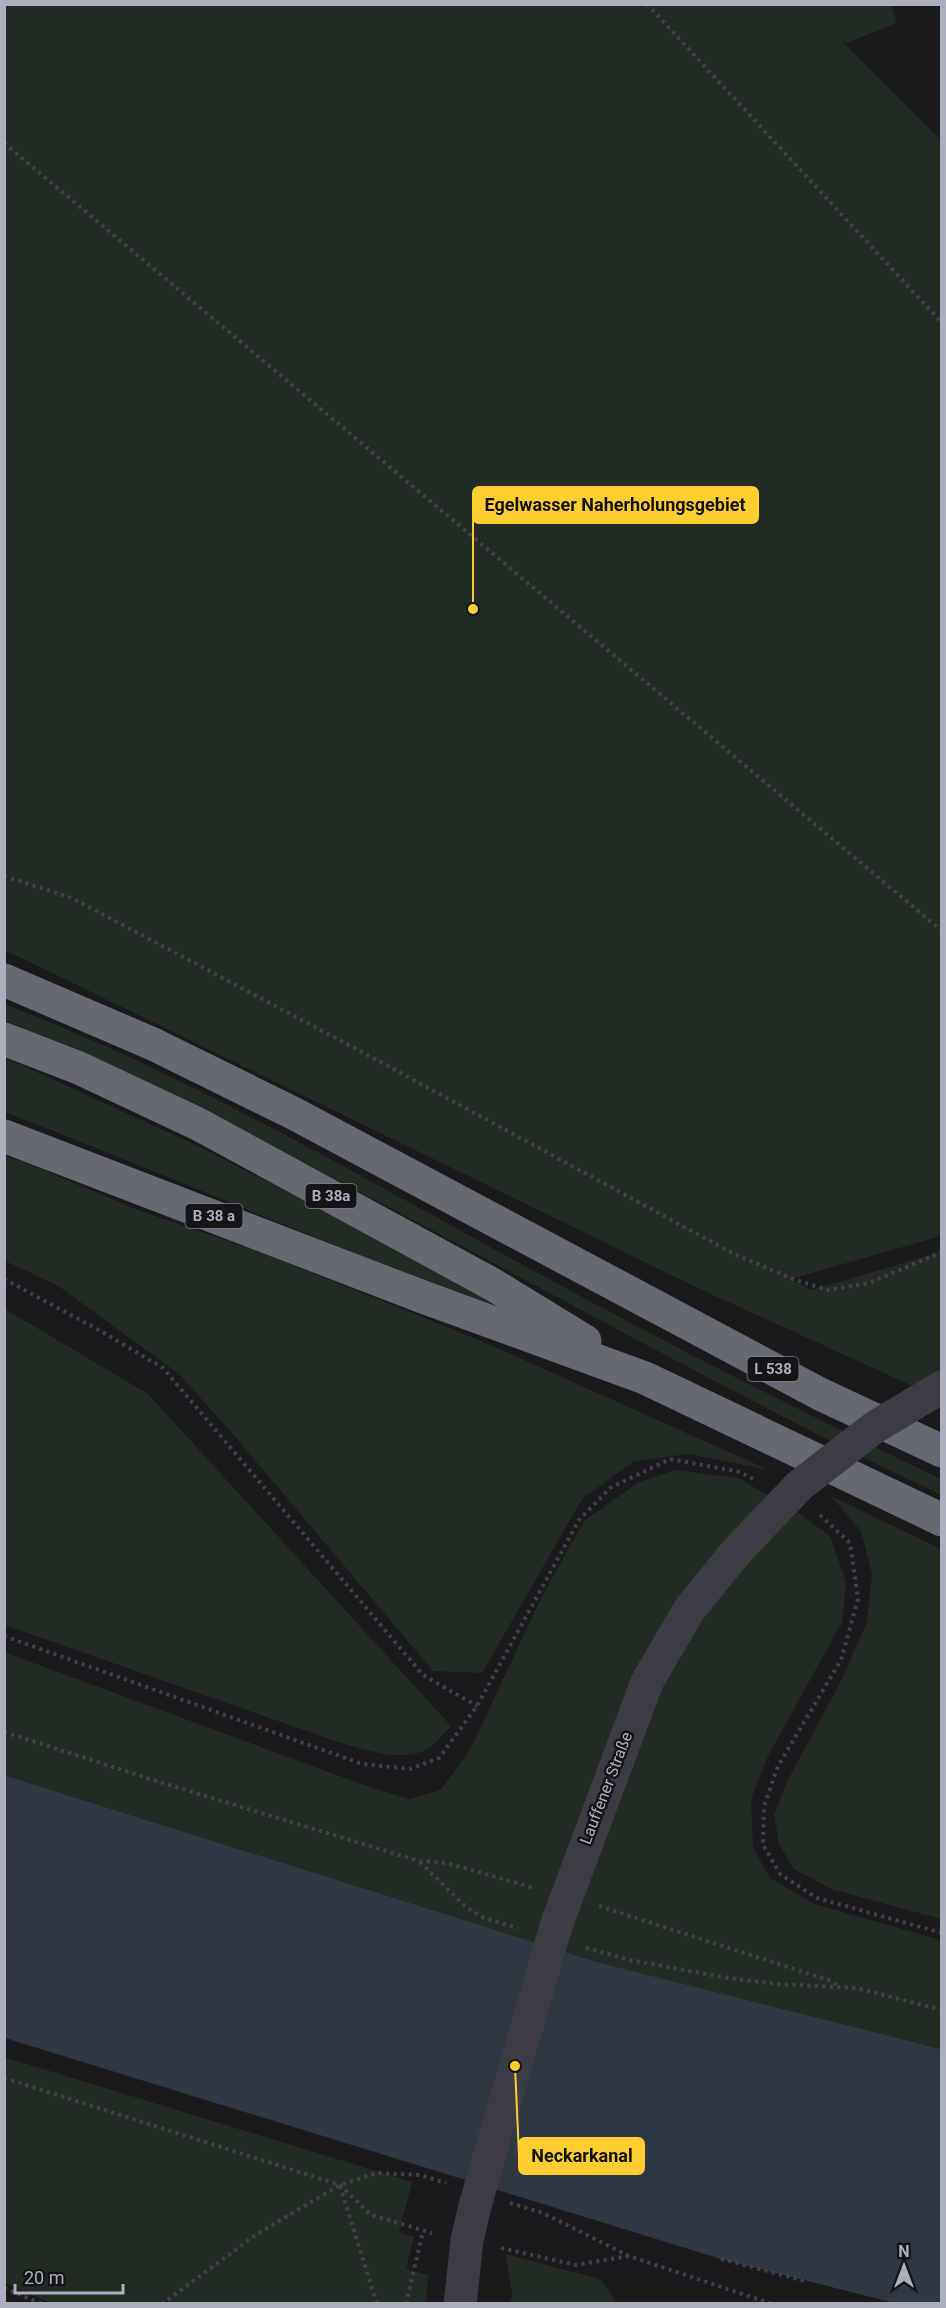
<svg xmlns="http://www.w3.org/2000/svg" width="946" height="2308" font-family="Roboto,sans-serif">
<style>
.green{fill:#212b23}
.water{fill:#2e3742}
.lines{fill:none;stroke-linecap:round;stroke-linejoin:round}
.path{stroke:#404249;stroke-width:4;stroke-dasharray:3 4.5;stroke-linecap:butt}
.street{stroke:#3c3d44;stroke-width:33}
.highway{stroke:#666873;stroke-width:33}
.street-bridge{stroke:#3c3d44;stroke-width:33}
.labels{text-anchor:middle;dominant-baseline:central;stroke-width:5;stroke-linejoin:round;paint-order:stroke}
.shield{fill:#151517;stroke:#7f818b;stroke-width:1.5}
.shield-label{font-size:15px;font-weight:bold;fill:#acafbd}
.street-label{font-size:16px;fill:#acafbd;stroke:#151517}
.leader{fill:none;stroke:#fece30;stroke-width:2}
.callout-dot{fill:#fece30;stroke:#151517;stroke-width:2}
.callout{fill:#fece30;stroke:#fece30;stroke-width:2}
.callout-label{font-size:18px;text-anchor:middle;font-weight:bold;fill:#111}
</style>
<rect width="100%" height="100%" fill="#1a1a1c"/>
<g class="green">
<polygon points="4,5 891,5 897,23 846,43 839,38 941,140 941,1236 791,1279 811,1290 941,1252 941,1399 702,1290 5,950"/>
<path d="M 4,1004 C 185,1073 354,1173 523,1265 C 661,1341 800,1411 941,1479 L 941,1495 C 625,1345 327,1158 5,1021 Z"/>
<path d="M 4,1057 L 202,1148 L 360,1229 L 512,1313 C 341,1252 174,1177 5,1112 Z"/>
<polygon points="5,1156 27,1163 135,1209 268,1255 479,1340 769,1470 689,1454 634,1461 582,1499 482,1673 433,1671 232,1433 179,1374 57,1285 5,1261"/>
<path d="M 5,1309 L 148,1394 L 451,1726 C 444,1733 436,1744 428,1749 C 401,1763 368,1750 341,1743 L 5,1625 Z"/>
<polygon points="675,1470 738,1478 797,1512 830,1536 846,1582 842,1622 768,1756 751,1799 753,1847 770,1878 814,1904 941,1940 941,2049 597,1962 5,1775 4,1652 361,1784 409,1799 441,1790 471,1748 542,1596 584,1521 639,1482"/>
<polygon points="831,1496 941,1549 941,1919 831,1889 794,1869 779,1844 774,1814 789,1778 840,1683 867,1622 872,1574 861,1531"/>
<polygon points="4,2057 412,2182 399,2232 414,2237 406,2269 428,2275 426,2303 53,2304 5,2283"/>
<polygon points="505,2254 600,2279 617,2303 509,2303 513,2297"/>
</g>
<polygon class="water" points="4,1775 597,1962 941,2049 941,2303 894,2303 721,2259 5,2038"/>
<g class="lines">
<g class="path">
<polyline points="647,4 942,323"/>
<polyline points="4,143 942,931"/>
<polyline points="4,876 72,898 364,1053 734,1254 793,1279 828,1290 869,1283 942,1252"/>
<polyline points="4,1279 99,1330 163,1368 423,1675 477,1706"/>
<polyline points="820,1515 850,1543 858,1599 841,1660 778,1766 764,1806 763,1845 780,1874 817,1898 942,1933"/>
<polyline points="4,1636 362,1764 410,1769 439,1758 477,1706 579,1520 610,1488 670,1459 740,1472 755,1480"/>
<polyline points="4,1732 166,1784 419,1861 447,1863 534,1888"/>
<polyline points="420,1862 466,1907 484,1918 518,1928"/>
<polyline points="599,1906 831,1981 839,1987"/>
<polyline points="586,1948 630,1960 728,1978 777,1984 856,1988 942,2010"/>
<polyline points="4,2078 340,2185 371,2215 432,2233"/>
<polyline points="340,2186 377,2304"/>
<polyline points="510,2203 543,2213 629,2256 772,2304"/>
<polyline points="501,2248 576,2265 629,2256"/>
<polyline points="721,2259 805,2281"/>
<polyline points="4,2288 42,2304"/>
<polyline points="162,2304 257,2234 340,2185 376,2173 420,2175 446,2183"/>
<polyline points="406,2304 423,2231"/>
</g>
<g class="street">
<polyline points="556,1926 647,1682 689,1610 736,1552"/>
<polyline points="460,2304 467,2240 475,2206"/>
</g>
<g class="highway">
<polyline points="4,980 153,1044 293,1113 820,1394 942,1451"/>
<polyline points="4,1039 79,1068 198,1124 492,1284 585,1341"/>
<polyline points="4,1136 423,1297 645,1378 942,1520"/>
</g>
<g class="street-bridge">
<polyline points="736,1552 800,1485 875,1427 942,1387"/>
<polyline points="475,2206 556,1926"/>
</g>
</g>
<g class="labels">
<g class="shield">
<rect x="305.5" y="1184" width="51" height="24" rx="4.5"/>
<rect x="185.5" y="1204" width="57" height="24" rx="4.5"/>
<rect x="747.5" y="1357" width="51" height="24" rx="4.5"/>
</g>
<g class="shield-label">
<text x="331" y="1196">B 38a</text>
<text x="214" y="1216">B 38 a</text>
<text x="773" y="1369">L 538</text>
</g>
<g class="street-label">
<text transform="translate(606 1788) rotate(-69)">Lauffener Straße</text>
</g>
</g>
<path class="leader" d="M473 609L473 505M515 2066L519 2156"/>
<g class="callout-dot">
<circle cx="473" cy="609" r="6"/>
<circle cx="515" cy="2066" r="6"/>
</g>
<g class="callout">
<rect x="473" y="487" width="285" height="36" rx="6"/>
<rect x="519" y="2138" width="125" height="36" rx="6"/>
</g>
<g class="callout-label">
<text x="615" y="511">Egelwasser Naherholungsgebiet</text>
<text x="582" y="2162">Neckarkanal</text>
</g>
<rect width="946" height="2308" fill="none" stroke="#acafbd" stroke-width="12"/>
<g transform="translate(904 2266)" stroke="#151517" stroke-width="4.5" paint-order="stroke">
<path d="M0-4.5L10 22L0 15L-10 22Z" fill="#acafbd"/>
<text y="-9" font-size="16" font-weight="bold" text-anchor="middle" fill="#acafbd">N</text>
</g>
<path d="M15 2284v9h108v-9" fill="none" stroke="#acafbd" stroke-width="3"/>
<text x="24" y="2284" font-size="18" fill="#acafbd" stroke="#151517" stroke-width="4.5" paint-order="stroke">20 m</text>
</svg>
